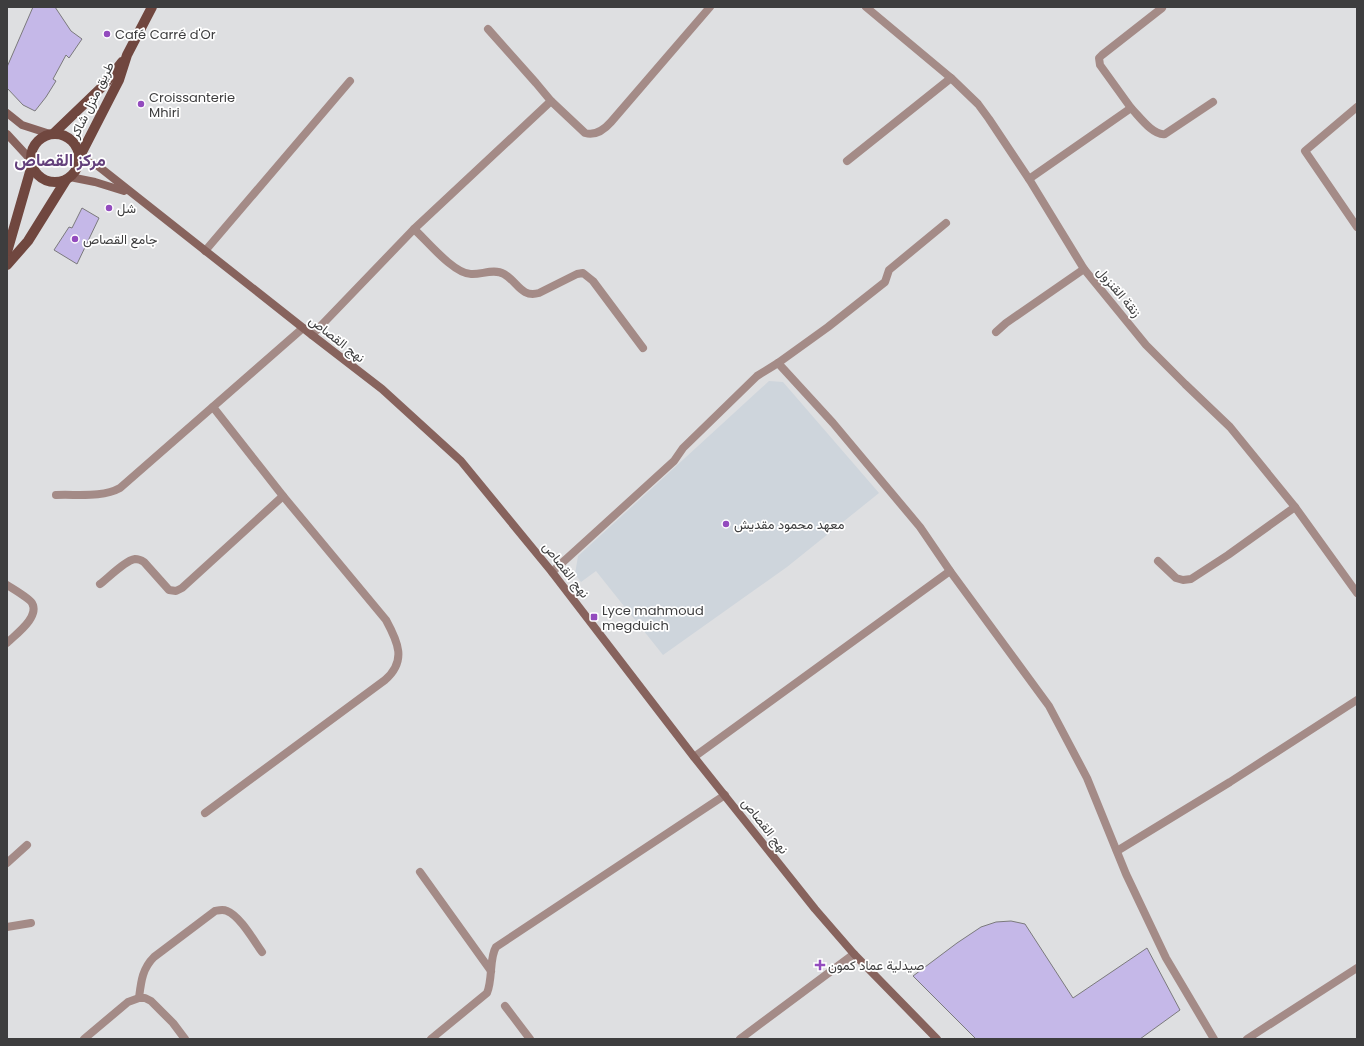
<svg xmlns="http://www.w3.org/2000/svg" width="1364" height="1046" font-family="Poppins,Vazirmatn,sans-serif">
<style>
.built{fill:#ced5dc}
.building{fill:#c5b8e8;stroke:#7b7a7c}
.lines{fill:none;stroke-linecap:round;stroke-linejoin:round}
.street{stroke:#a48b87;stroke-width:8}
.secondary{stroke:#87635d;stroke-width:8}
.primary{stroke:#70473f;stroke-width:10}
.poi-dot{fill:#934bbe;stroke:#fff;stroke-width:1.5}
.labels{text-anchor:middle;dominant-baseline:central;stroke-width:3.5;stroke-linejoin:round;paint-order:stroke}
.poi-label{font-size:13px;fill:#3d3d3e;stroke:#fff;text-anchor:start}
.street-label{font-size:13px;fill:#3d3d3e;stroke:#fff}
.district-label{font-size:17px;font-weight:bold;fill:#64417c;stroke:#fff}
</style>
<rect width="100%" height="100%" fill="#dedfe1"/>
<polygon class="built" points="769,381 783,382 879,493 787,567 663,655 596,571 581,582 575,574 578,556"/>
<g class="building">
<polygon points="33,7 55,7 71,31 82,39 69,58 66,55 53,79 56,81 46,97 35,111 23,105 7,88 7,67"/>
<polygon points="82,208 99,218 77,264 54,250 69,227 72,228"/>
<polygon points="1011,921 1025,924 1073,998 1147,948 1180,1010 1140,1039 976,1039 913,976 957,943 981,927 996,922"/>
</g>
<g class="lines">
<g class="street">
<polyline points="866,7 951,78 978,104 989,119 1029,179 1084,269 1146,345 1185,384 1230,427 1295,507 1357,593"/>
<path d="M 488,29 L 536,83 L 551,101 L 585,133 C 596,136 604,130 611,122 L 710,7"/>
<polyline points="1357,107 1305,151 1357,227"/>
<polyline points="1131,108 1100,65 1099,58 1102,55 1162,8"/>
<polyline points="847,161 951,78"/>
<path d="M 1029,179 L 1131,108 C 1139,116 1153,136 1165,134 L 1213,102"/>
<path d="M 414,229 C 427,241 454,274 471,274 C 481,275 494,268 504,274 C 518,282 521,298 539,293 L 577,274 L 583,273 L 593,281 L 643,348"/>
<polyline points="205,251 350,81"/>
<polyline points="996,332 1006,323 1084,269"/>
<polyline points="312,335 414,229 551,101"/>
<polyline points="778,363 833,423 920,527 950,571 1049,706 1087,778 1126,874 1166,958 1214,1039"/>
<path d="M 56,495 C 77,494 102,498 120,488 L 303,328"/>
<polyline points="1158,561 1176,578 1183,580 1191,579 1228,555 1295,507"/>
<polyline points="552,572 674,461 683,448 757,376 778,363 828,327 885,282 889,270 946,223"/>
<path d="M 100,584 C 108,578 126,560 135,559 C 138,559 141,560 144,562 L 169,590 L 176,591 L 182,588 L 283,496"/>
<path d="M 7,585 C 13,589 29,598 32,603 C 40,617 16,634 7,643"/>
<polyline points="694,757 950,571"/>
<path d="M 205,813 L 385,680 C 407,661 398,642 386,620 L 283,496 L 213,407"/>
<polyline points="1117,851 1230,782 1357,700"/>
<polyline points="7,863 27,845"/>
<polyline points="420,872 491,971"/>
<polyline points="7,927 31,923"/>
<path d="M 139,998 C 141,982 142,969 154,957 L 215,911 C 220,910 223,909 227,911 C 240,916 254,941 262,952"/>
<polyline points="505,1006 530,1039"/>
<polyline points="84,1039 128,1002 139,998 145,998 151,1001 173,1023 185,1039"/>
<path d="M 431,1039 L 487,993 C 493,979 489,958 496,947 L 725,795"/>
<polyline points="740,1039 854,954"/>
<polyline points="1247,1039 1357,968"/>
</g>
<g class="secondary">
<polyline points="7,113 22,125 50,134"/>
<polyline points="7,134 31,160"/>
<polyline points="80,159 98,166 312,335 382,389 461,461 552,572 694,757 815,909 854,954 937,1039"/>
<polyline points="70,177 95,182 124,191"/>
</g>
<g class="primary">
<polyline points="54,133 104,85 122,62"/>
<circle cx="55" cy="158" r="24"/>
<polyline points="80,156 119,80 127,55 152,7"/>
<polyline points="7,252 32,165"/>
<polyline points="7,265 28,241 66,180"/>
</g>
</g>
<g class="poi-dot">
<circle cx="107" cy="34" r="4"/>
<circle cx="141" cy="104" r="4"/>
<circle cx="109" cy="208" r="4"/>
<circle cx="75" cy="239" r="4"/>
<circle cx="726" cy="524" r="4"/>
<rect x="590" y="613" width="8" height="8" rx="2"/>
<path d="M818 959h4v4h4v4h-4v4h-4v-4h-4v-4h4z"/>
</g>
<g class="labels">
<g class="poi-label">
<text x="115" y="34">Café Carré d'Or</text>
<text x="149" y="97">Croissanterie<tspan x="149" dy="15">Mhiri</tspan></text>
<text x="117" y="208">شل</text>
<text x="83" y="239">جامع القصاص</text>
<text x="734" y="524">معهد محمود مقديش</text>
<text x="602" y="610">Lyce mahmoud<tspan x="602" dy="15">megduich</tspan></text>
<text x="828" y="965">صيدلية عماد كمون</text>
</g>
<g class="street-label">
<text transform="translate(92 100) rotate(-64)">طريق منزل شاكر</text>
<text transform="translate(1119 292) rotate(50)">زنقة القنزول</text>
<text transform="translate(337 339) rotate(38)">نهج القصاص</text>
<text transform="translate(566 570) rotate(52)">نهج القصاص</text>
<text transform="translate(765 826) rotate(52)">نهج القصاص</text>
</g>
<g class="district-label">
<text x="60" y="160">مركز القصاص</text>
</g>
</g>
<rect width="1364" height="1046" fill="none" stroke="#3d3d3e" stroke-width="16"/>
</svg>
